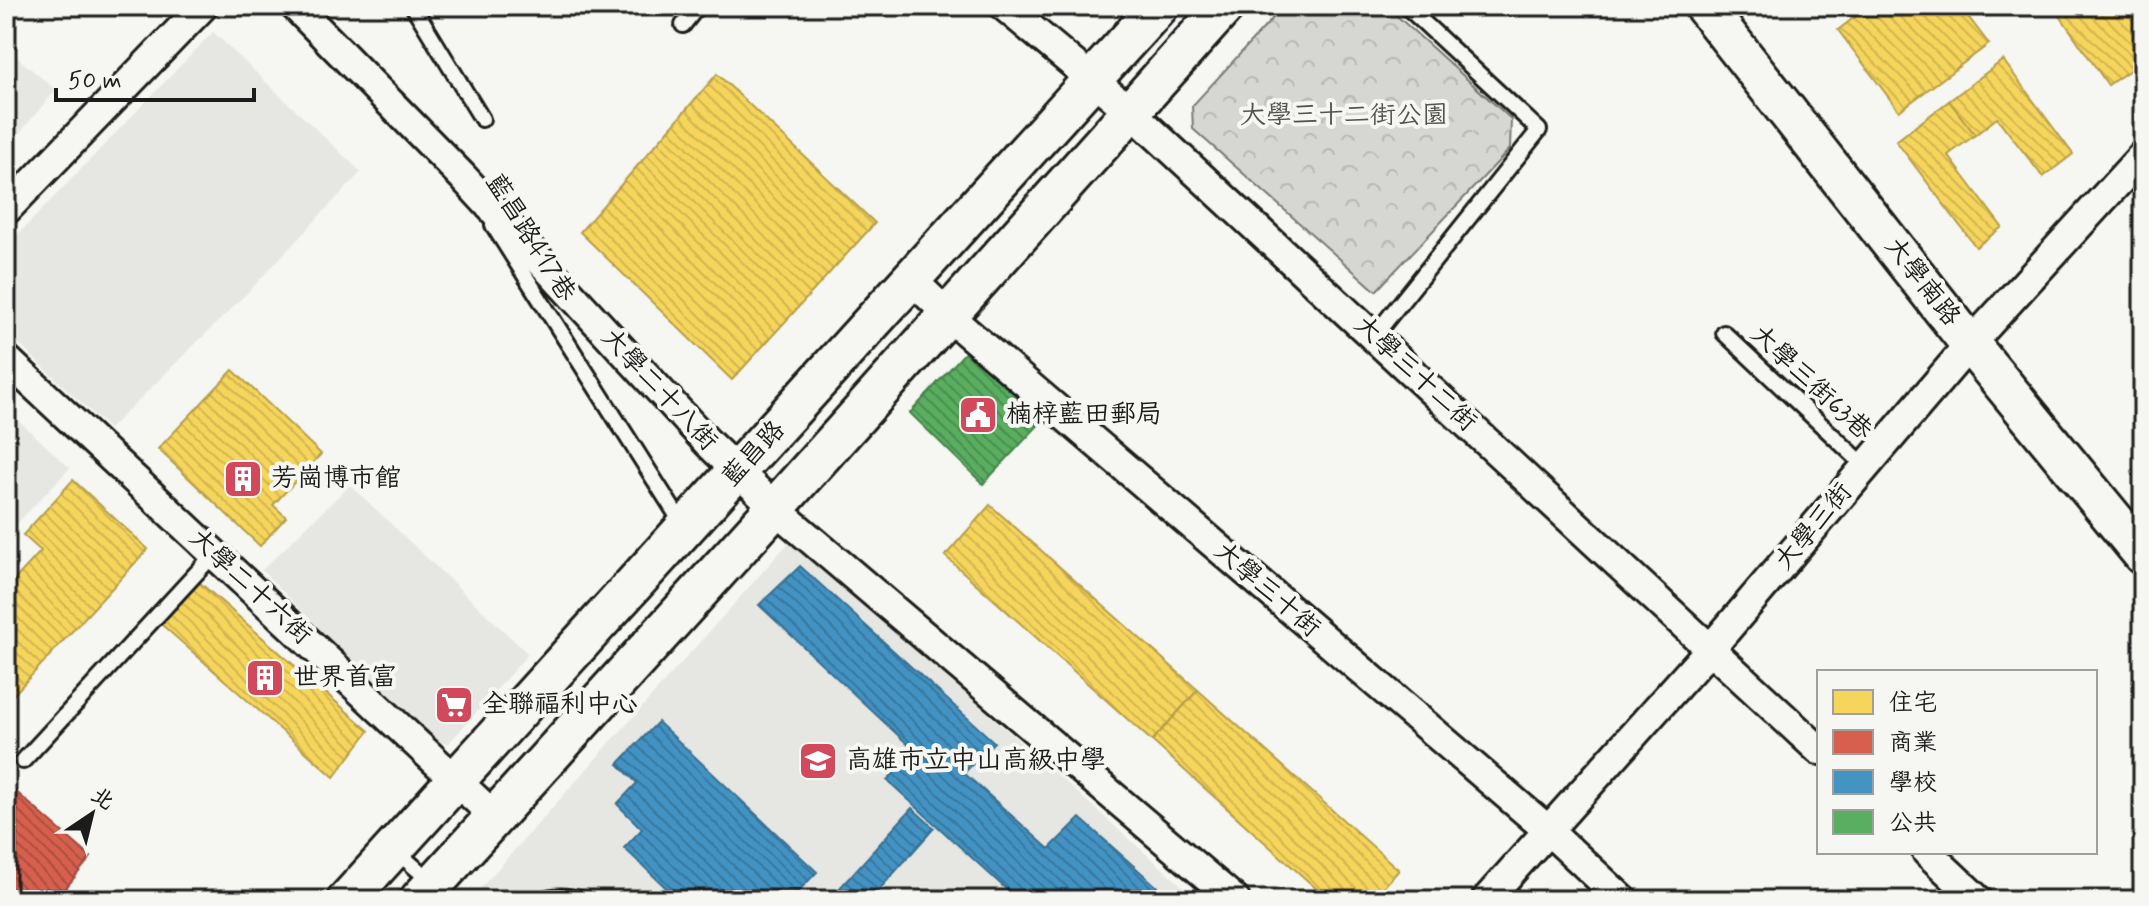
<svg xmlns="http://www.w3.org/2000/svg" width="2149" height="906" font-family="Mynerve,'LXGW WenKai TC',sans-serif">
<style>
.built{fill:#e6e6e2}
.park{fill:url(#park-crowns);stroke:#797977;stroke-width:2}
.homes{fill:url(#homes-back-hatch);stroke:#b59e49;stroke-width:2}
.shops{fill:url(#shops-back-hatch);stroke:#9e4c3e;stroke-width:2}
.schools{fill:url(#schools-back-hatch);stroke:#376f91;stroke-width:2}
.public{fill:url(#public-back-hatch);stroke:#47824c;stroke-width:2}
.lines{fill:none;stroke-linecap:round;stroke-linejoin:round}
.lane-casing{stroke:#1c1c1c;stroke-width:20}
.street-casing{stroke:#1c1c1c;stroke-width:34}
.secondary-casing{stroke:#1c1c1c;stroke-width:44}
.lane{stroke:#f6f6f2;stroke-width:14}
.street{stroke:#f6f6f2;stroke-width:28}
.secondary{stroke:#f6f6f2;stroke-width:38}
.labels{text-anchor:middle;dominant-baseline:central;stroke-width:8;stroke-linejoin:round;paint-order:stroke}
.park-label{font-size:26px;fill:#545453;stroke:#f6f6f2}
.street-label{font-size:26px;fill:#1c1c1c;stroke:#f6f6f2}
.poi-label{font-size:26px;fill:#1c1c1c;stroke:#f6f6f2;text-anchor:start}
</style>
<defs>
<pattern id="park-crowns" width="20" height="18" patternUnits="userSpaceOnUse" patternTransform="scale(2)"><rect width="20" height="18" fill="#d6d6d2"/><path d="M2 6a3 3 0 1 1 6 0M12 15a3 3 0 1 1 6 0" fill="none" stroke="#b7b7b4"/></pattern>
<pattern id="homes-back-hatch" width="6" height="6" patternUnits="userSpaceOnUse" patternTransform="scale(2)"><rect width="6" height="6" fill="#f6d55c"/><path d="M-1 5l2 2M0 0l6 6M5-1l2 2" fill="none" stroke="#d2b64f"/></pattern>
<pattern id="shops-back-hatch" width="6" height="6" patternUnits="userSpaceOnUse" patternTransform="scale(2)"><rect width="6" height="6" fill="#d6604d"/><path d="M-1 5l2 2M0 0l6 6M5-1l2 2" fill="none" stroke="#ad4e3f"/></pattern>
<pattern id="schools-back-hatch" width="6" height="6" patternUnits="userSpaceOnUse" patternTransform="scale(2)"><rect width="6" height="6" fill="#4393c3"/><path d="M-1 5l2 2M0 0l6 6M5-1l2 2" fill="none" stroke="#37779e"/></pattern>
<pattern id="public-back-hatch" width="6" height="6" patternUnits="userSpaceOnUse" patternTransform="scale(2)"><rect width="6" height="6" fill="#5aae61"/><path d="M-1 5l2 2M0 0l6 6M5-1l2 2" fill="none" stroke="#4a8d4f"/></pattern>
</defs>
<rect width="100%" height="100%" fill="#f6f6f2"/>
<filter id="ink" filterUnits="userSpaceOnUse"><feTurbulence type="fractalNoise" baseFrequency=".0125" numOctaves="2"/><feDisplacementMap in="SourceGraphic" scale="16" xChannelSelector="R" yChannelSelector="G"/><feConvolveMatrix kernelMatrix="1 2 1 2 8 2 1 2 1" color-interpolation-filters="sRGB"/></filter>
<g filter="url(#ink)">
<g class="built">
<polygon points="213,32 361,172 247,293 109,429 6,332 6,247"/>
<polygon points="6,48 56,90 6,149"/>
<polygon points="6,409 70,468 6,535"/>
<polygon points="350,485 528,654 449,743 431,744 262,570"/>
<polygon points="792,539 1198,900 470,900"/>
</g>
<polygon class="park" points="1284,6 1386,6 1511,119 1510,149 1376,291 1193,129 1192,106"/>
<g class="homes">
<polygon points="1869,6 1960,6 1989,44 1899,111 1838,30"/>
<polygon points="2061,6 2143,6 2143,61 2108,85 2056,10"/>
<polygon points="2003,60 2073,154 2043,177 1997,118 1975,135 1949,101"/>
<polygon points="717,74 875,223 732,380 580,232"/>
<polygon points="1949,101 1975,135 1948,155 2002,227 1976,247 1896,141"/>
<polygon points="233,370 321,454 273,505 286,517 260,546 158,449"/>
<polygon points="73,480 148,549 6,703 6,589 41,551 23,535"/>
<polygon points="990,505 1198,690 1152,741 945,556"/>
<polygon points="199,582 369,731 334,777 161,624"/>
<polygon points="1198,690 1399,870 1372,900 1329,900 1152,741"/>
</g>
<polygon class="shops" points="6,783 91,857 56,900 6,900"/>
<g class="schools">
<polygon points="800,566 994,742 964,773 1049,849 1080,818 1172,900 1069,900 1063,894 1057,900 1018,900 887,780 916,752 759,605"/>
<polygon points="658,722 817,872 790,900 763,900 754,891 746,900 721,900 715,895 710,900 679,900 624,848 642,829 617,804 637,783 618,764"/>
<polygon points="912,808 934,828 870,900 829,900"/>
</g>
<polygon class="public" points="970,347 1046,417 983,484 910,413"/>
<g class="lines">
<defs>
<g id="lane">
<polyline points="413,6 482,119"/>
<polyline points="683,25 698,6"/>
<polyline points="493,225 683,525"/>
<polyline points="1724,333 1866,467"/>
<polyline points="1374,336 1539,130 1406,6"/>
<polyline points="23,761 214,554"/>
<polyline points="394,849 452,900"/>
<path d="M 541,900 C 554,895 569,896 583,900"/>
</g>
<g id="street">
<polyline points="295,6 463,177 708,443 787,519 1235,900"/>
<polyline points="1004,6 1130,111 1819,750"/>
<polyline points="6,210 203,6"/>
<polyline points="911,279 962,328 1549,831 1623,900"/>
<polyline points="6,359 494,816"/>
<polyline points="1927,852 1978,900"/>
<polyline points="1486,900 1711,648 1970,344 2143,155"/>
</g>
<g id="secondary">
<polyline points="1704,6 1970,344 2143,555"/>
<polyline points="347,900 1159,6"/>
<polyline points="419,900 757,528 1225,6"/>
</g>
</defs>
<use href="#lane" class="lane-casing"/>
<use href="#street" class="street-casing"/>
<use href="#secondary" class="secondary-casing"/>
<use href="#lane" class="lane"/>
<use href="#street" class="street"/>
<use href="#secondary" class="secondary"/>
</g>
</g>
<defs>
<symbol id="civic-square" viewBox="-11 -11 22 22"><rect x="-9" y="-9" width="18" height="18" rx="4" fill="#d1495b" stroke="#f6f6f2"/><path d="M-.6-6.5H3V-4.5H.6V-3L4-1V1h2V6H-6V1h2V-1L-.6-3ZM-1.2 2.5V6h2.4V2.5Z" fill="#fff"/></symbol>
<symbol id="building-square" viewBox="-11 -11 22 22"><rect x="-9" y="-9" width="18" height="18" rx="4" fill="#d1495b" stroke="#f6f6f2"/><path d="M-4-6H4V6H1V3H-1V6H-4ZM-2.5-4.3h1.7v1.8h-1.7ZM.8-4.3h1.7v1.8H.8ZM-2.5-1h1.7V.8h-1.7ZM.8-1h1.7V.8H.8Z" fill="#fff"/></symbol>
<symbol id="supermarket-square" viewBox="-11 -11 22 22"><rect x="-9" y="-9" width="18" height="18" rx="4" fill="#d1495b" stroke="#f6f6f2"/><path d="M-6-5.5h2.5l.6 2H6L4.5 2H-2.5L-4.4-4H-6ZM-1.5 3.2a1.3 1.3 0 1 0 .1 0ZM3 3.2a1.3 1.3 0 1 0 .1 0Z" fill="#fff"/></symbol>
<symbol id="school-square" viewBox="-11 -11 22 22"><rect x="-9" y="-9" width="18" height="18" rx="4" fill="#d1495b" stroke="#f6f6f2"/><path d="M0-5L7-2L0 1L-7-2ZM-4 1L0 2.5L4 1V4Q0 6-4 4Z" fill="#fff"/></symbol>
</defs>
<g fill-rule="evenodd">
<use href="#civic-square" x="956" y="393" width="44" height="44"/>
<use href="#building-square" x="221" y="457" width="44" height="44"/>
<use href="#building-square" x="243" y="656" width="44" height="44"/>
<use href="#supermarket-square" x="432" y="683" width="44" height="44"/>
<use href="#school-square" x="796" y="739" width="44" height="44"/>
</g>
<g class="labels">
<g class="park-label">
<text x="1344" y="116">大學三十二街公園</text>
</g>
<g class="street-label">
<text transform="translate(530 238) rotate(58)">藍昌路417巷</text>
<text transform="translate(1922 282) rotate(52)">大學南路</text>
<text transform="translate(1415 374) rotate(43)">大學三十二街</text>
<text transform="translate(1811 383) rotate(43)">大學三街63巷</text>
<text transform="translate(659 390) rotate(47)">大學二十八街</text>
<text transform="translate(754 454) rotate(-47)">藍昌路</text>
<text transform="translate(1814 527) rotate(-50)">大學三街</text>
<text transform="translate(250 587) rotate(43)">大學二十六街</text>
<text transform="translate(1267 590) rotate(41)">大學三十街</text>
</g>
<g class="poi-label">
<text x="1006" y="415">楠梓藍田郵局</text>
<text x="271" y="479">芳崗博市館</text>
<text x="293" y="678">世界首富</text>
<text x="482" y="705">全聯福利中心</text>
<text x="846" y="761">高雄市立中山高級中學</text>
</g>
</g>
<rect width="2149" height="906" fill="none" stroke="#f6f6f2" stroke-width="32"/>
<rect x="16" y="16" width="2117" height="874" fill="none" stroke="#1c1c1c" stroke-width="3" filter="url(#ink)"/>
<rect x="1817" y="670" width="280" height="184" fill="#f6f6f2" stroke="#9f9f9c" stroke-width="2"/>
<rect x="1833" y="690" width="40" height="24" fill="#f6d55c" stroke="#9f9f9c" stroke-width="2"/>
<text x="1889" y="710" font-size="24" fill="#1c1c1c">住宅</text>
<rect x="1833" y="730" width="40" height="24" fill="#d6604d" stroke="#9f9f9c" stroke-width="2"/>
<text x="1889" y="750" font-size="24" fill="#1c1c1c">商業</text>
<rect x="1833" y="770" width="40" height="24" fill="#4393c3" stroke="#9f9f9c" stroke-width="2"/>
<text x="1889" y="790" font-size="24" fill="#1c1c1c">學校</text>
<rect x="1833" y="810" width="40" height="24" fill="#5aae61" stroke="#9f9f9c" stroke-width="2"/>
<text x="1889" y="830" font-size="24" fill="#1c1c1c">公共</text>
<g transform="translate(92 814) rotate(35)" stroke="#f6f6f2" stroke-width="6" paint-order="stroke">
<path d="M0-6L14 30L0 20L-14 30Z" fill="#1c1c1c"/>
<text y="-12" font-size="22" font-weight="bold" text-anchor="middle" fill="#1c1c1c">北</text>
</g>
<path d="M56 88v12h198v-12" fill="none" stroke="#1c1c1c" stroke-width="4"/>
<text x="68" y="88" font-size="24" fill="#1c1c1c" stroke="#f6f6f2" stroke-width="6" paint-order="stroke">50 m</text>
</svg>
